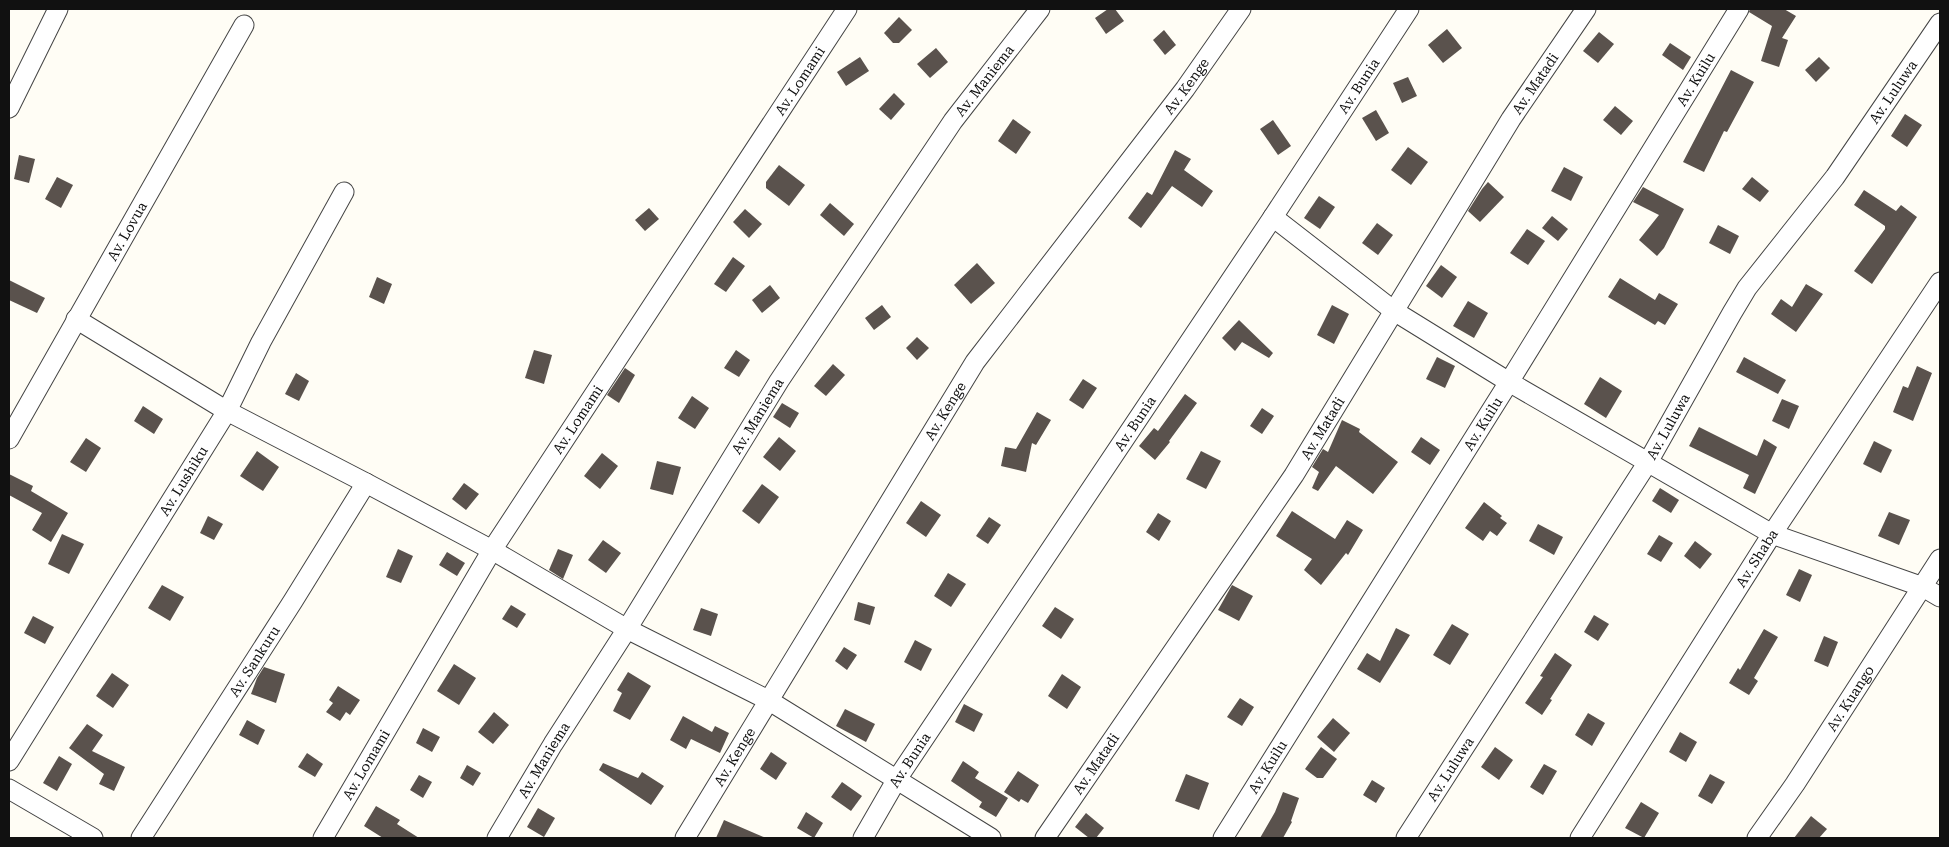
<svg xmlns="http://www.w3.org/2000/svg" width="1949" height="847" font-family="'Roboto Serif',serif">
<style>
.building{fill:#5a524d}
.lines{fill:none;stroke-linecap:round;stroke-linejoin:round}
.minor-casing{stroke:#444;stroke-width:21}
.minor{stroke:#fff;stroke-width:19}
.labels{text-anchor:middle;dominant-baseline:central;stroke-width:5;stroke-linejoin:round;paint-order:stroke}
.street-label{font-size:14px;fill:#111;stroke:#fff}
</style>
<rect width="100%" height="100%" fill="#fffdf5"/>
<g class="building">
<polygon points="1108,9 1115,9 1124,21 1106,34 1095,18"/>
<polygon points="1750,9 1784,9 1796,16 1782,38 1788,40 1779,67 1761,61 1772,26 1749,12"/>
<polygon points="899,17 912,30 899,43 893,43 884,33"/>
<polygon points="1447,29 1462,48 1443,63 1428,45"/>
<polygon points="1164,30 1176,45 1165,55 1153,40"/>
<polygon points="1599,32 1614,44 1598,63 1583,51"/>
<polygon points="1670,43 1691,57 1683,70 1662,55"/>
<polygon points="936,48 948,62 930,78 917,64"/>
<polygon points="860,57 869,71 846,86 837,72"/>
<polygon points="1819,57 1830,68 1816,82 1805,70"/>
<polygon points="1731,70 1754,82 1727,132 1724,131 1704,172 1683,162"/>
<polygon points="1408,77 1417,96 1402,103 1393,83"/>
<polygon points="894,93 905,104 891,120 879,109"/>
<polygon points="1615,106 1633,121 1621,135 1603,120"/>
<polygon points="1376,110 1389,133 1376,141 1362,118"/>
<polygon points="1905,114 1922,125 1907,147 1891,136"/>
<polygon points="1013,119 1031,132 1016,154 998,141"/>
<polygon points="1273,120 1291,146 1278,155 1260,129"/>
<polygon points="1408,147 1428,162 1411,185 1391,170"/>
<polygon points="1175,150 1191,159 1184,170 1213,191 1202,207 1172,186 1141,228 1128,218 1147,192 1152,195"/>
<polygon points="19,155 35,159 29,183 14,179"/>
<polygon points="779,165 805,185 789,206 766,188 766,182"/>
<polygon points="1564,167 1583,177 1571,201 1551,191"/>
<polygon points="57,177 73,185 61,208 45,199"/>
<polygon points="1752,177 1769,191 1760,202 1742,189"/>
<polygon points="1488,182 1504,197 1480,222 1468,211 1482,189"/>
<polygon points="1643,187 1684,209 1664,248 1657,256 1639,240 1659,215 1633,202"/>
<polygon points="1864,190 1896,211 1901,205 1917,217 1872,284 1854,271 1885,229 1885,226 1854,205"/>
<polygon points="1319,196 1335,207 1320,229 1304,218"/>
<polygon points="830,203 854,224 844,236 820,215"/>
<polygon points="649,208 659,219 645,231 635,220"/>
<polygon points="745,209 762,224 749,238 733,222"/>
<polygon points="1552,216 1568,229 1558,241 1542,228"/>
<polygon points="1377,223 1393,235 1378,255 1362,243"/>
<polygon points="1718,225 1739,236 1730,254 1709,243"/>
<polygon points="1527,229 1545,241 1528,265 1510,253"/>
<polygon points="733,257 745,266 726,292 714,284"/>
<polygon points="977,263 995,283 971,304 954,285"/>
<polygon points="1441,265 1457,277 1442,298 1426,286"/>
<polygon points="377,277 392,284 384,304 369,297"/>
<polygon points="1620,278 1655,300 1659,293 1678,304 1665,325 1658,321 1655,325 1608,297"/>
<polygon points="9,280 45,298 37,313 9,300"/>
<polygon points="1806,284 1823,294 1796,332 1771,314 1781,299 1792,307"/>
<polygon points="770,285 780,298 762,313 752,300"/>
<polygon points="1468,301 1488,313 1474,338 1453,326"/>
<polygon points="882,305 891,317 874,330 865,318"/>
<polygon points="1332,305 1349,314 1334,344 1317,335"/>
<polygon points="1239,320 1273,353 1269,358 1242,342 1235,351 1222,338"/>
<polygon points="917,337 929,348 917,360 906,348"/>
<polygon points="534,350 552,355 544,384 525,378"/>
<polygon points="736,350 750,360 739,377 724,368"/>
<polygon points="1437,357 1455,366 1445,388 1426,379"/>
<polygon points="1744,357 1786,380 1778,394 1736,372"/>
<polygon points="833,364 845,375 826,396 814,386"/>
<polygon points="1917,366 1932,373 1913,421 1893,412 1903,386 1908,388"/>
<polygon points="625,368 635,375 619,403 607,395"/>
<polygon points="296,373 309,381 299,401 285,394"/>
<polygon points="1600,377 1622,391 1606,418 1584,404"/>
<polygon points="1083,379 1097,388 1083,409 1069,400"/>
<polygon points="1185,394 1197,403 1169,441 1170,442 1155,460 1139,446 1154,428 1158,431"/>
<polygon points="692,396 709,408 695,429 678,418"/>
<polygon points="1782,399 1799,406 1789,429 1772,421"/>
<polygon points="782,403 799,413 790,428 773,417"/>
<polygon points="143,406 163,419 154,434 134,421"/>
<polygon points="1262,408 1274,416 1262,434 1250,426"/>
<polygon points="1037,412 1051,420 1036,445 1032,443 1026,472 1001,466 1005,447 1016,449"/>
<polygon points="1342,420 1360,429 1359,432 1398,462 1373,494 1336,466 1318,491 1312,488 1319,472 1312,467 1323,449 1328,452"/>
<polygon points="1699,427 1757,456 1764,439 1777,447 1755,494 1743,488 1749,475 1689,446"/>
<polygon points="779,437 796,451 780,471 763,457"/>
<polygon points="1421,437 1440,450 1430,465 1411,452"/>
<polygon points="86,438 101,448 86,472 70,462"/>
<polygon points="1874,441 1892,450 1881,473 1863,464"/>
<polygon points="257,451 279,467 263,491 240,476"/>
<polygon points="1201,451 1221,461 1206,489 1186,479"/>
<polygon points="602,453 618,466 600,489 584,476"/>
<polygon points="657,461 681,467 673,495 650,489"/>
<polygon points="9,474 33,486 31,491 68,513 51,542 32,530 42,513 9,495"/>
<polygon points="464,483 479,494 466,510 452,499"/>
<polygon points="762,484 779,497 759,524 742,511"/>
<polygon points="1660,488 1679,500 1671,513 1652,501"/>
<polygon points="921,501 941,515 926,537 906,523"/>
<polygon points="1484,502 1502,516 1500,518 1507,523 1497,536 1490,531 1483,541 1465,528"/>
<polygon points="1292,511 1335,539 1347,520 1363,530 1348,555 1346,553 1321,585 1304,570 1312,559 1276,536"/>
<polygon points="1889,512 1910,520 1899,545 1878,536"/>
<polygon points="1158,513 1171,521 1159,541 1146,532"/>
<polygon points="208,516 223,524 214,540 200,533"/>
<polygon points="989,517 1001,525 988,544 976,536"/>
<polygon points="1538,524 1563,537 1554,555 1529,541"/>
<polygon points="62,534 84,544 69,574 48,564"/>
<polygon points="1659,535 1673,543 1661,562 1647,554"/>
<polygon points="603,540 621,553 606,573 588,560"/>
<polygon points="1695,541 1712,554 1700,569 1684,556"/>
<polygon points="398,549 413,556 401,583 386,577"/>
<polygon points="558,549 573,555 563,579 549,570"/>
<polygon points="447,552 465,563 457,576 439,565"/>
<polygon points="1799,569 1812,575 1800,602 1786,595"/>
<polygon points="948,573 966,584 951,607 934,596"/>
<polygon points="162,585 184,597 170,621 148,608"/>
<polygon points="1232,585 1253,596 1239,621 1218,610"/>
<polygon points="858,602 875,607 870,625 854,620"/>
<polygon points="511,605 526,614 517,628 502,619"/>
<polygon points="1055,607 1074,619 1061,639 1042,626"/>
<polygon points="701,608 718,614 711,636 693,630"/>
<polygon points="1594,615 1609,624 1598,641 1584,632"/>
<polygon points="33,616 54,627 45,644 24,633"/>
<polygon points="1452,624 1469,634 1450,665 1433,655"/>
<polygon points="1396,628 1410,635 1380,683 1357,669 1367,653 1380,661"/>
<polygon points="1764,629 1778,637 1754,678 1758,681 1749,695 1729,683 1738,668 1740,670"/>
<polygon points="1824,636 1838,642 1828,667 1814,661"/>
<polygon points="915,640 932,649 921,671 904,662"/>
<polygon points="844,647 857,655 847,670 835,661"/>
<polygon points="1555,653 1572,665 1550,699 1552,700 1542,715 1525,703 1543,677 1540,676"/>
<polygon points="454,664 476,678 459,705 437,691"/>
<polygon points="264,667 285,674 276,703 251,694 257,678"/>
<polygon points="628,672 651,686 630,720 613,711 622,693 617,690"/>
<polygon points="112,673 129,685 113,708 96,696"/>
<polygon points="1062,674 1081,687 1067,709 1048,696"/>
<polygon points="338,686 360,700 350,715 346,712 340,721 326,712 333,703 329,700"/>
<polygon points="1240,698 1254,707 1242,726 1227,717"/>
<polygon points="964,704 983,714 974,732 955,722"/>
<polygon points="845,709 875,724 866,742 836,726"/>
<polygon points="494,712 509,725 493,744 478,732"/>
<polygon points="1588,713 1605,723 1592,746 1575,735"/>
<polygon points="683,716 712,732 715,726 729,733 720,753 691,739 686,749 670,740"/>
<polygon points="1333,718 1350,733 1334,752 1317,737"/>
<polygon points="247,720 265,730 258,745 239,735"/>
<polygon points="87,724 103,735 92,751 125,767 114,791 99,784 104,774 69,748"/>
<polygon points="423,728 440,737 432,752 416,743"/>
<polygon points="1680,732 1697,742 1686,762 1669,752"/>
<polygon points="1321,747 1337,759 1323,778 1317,778 1305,769"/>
<polygon points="1495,747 1513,760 1499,780 1481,767"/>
<polygon points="771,752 787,763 776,780 760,769"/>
<polygon points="307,753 323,764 315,777 298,767"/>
<polygon points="59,756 72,764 57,791 43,783"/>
<polygon points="963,761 979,772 975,778 1008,798 996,817 979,807 982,802 951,781"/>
<polygon points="603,763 638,778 642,772 664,786 651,805 599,770"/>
<polygon points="1544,764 1557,771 1543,795 1530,787"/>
<polygon points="467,765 481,773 473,786 460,778"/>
<polygon points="1018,771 1039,785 1028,803 1021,799 1019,802 1004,792"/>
<polygon points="1186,774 1209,783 1199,810 1175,801"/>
<polygon points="1710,774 1725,782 1712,804 1698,796"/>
<polygon points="419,775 432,782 423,798 410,790"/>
<polygon points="1372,780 1385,788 1376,803 1363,795"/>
<polygon points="842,782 862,796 851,811 831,797"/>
<polygon points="1283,792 1299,798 1291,821 1292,822 1283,838 1260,838 1275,812"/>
<polygon points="1641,802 1659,813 1644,838 1625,828"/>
<polygon points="376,806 400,820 397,824 419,838 383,838 364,826"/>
<polygon points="538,808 555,818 544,837 527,827"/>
<polygon points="806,812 823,823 814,838 797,828"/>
<polygon points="1086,813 1104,828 1096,838 1089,838 1075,827"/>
<polygon points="1811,816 1827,829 1819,838 1794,838"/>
<polygon points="724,820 766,838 716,838"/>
</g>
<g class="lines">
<defs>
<g id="minor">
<polyline points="9,108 58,9"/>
<polyline points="1273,217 1394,311 1509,382 1772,534 1923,587 1940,597"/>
<polyline points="76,319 227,411 366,483 492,550 627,629 768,700 991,838"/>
<path id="s1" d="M 9,439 L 244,25"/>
<path id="s2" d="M 9,761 L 227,411 L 261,342 L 344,192"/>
<polyline points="9,789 93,838"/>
<path id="s3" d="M 141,838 L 293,601 L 366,483"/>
<path id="s4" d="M 323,838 L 492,550 L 847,9"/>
<path id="s5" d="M 497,838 L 553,744 L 627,629 L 779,381 L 953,121 L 1040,9"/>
<path id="s6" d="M 685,838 L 975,362 L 1185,89 L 1241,9"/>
<path id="s7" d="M 863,838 L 897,779 L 1273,217 L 1409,9"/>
<path id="s8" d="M 1045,838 L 1294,475 L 1511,119 L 1586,9"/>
<path id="s9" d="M 1223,838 L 1509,382 L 1739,9"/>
<path id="s10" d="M 1406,838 L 1648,462 L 1732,313 L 1747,288 L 1835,177 L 1940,23"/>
<path id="s11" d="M 1580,838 L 1772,534 L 1940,282"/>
<path id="s12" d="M 1757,838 L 1795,784 L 1940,559"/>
</g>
</defs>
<use href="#minor" class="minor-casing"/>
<use href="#minor" class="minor"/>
</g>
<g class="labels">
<g class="street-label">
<text stroke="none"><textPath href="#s4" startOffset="895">Av. Lomami</textPath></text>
<text stroke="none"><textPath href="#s9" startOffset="894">Av. Kuilu</textPath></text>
<text stroke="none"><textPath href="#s5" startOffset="901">Av. Maniema</textPath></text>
<text stroke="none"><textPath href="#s8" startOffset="900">Av. Matadi</textPath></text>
<text stroke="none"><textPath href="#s7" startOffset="901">Av. Bunia</textPath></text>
<text stroke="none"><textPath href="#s6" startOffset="905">Av. Kenge</textPath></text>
<text stroke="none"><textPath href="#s10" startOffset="892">Av. Luluwa</textPath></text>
<text stroke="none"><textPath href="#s1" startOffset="239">Av. Lovua</textPath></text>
<text stroke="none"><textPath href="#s6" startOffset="500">Av. Kenge</textPath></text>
<text stroke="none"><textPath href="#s5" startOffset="496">Av. Maniema</textPath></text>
<text stroke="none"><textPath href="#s4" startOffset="490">Av. Lomami</textPath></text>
<text stroke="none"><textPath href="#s7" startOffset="496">Av. Bunia</textPath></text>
<text stroke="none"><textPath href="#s9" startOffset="489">Av. Kuilu</textPath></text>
<text stroke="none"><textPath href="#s10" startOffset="488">Av. Luluwa</textPath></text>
<text stroke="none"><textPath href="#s8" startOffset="495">Av. Matadi</textPath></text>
<text stroke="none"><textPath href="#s2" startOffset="330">Av. Lushiku</textPath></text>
<text stroke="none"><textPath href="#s11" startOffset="331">Av. Shaba</textPath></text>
<text stroke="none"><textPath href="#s3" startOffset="210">Av. Sankuru</textPath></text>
<text stroke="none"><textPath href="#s12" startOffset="168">Av. Kuango</textPath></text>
<text stroke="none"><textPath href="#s6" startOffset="95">Av. Kenge</textPath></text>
<text stroke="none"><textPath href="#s5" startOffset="91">Av. Maniema</textPath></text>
<text stroke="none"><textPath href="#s7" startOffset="91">Av. Bunia</textPath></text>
<text stroke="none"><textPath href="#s4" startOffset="85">Av. Lomami</textPath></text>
<text stroke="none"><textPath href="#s8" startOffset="90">Av. Matadi</textPath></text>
<text stroke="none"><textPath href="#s9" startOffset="84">Av. Kuilu</textPath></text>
<text stroke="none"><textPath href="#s10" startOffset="82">Av. Luluwa</textPath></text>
</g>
</g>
<rect width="1949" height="847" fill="none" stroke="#111111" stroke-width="20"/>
</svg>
